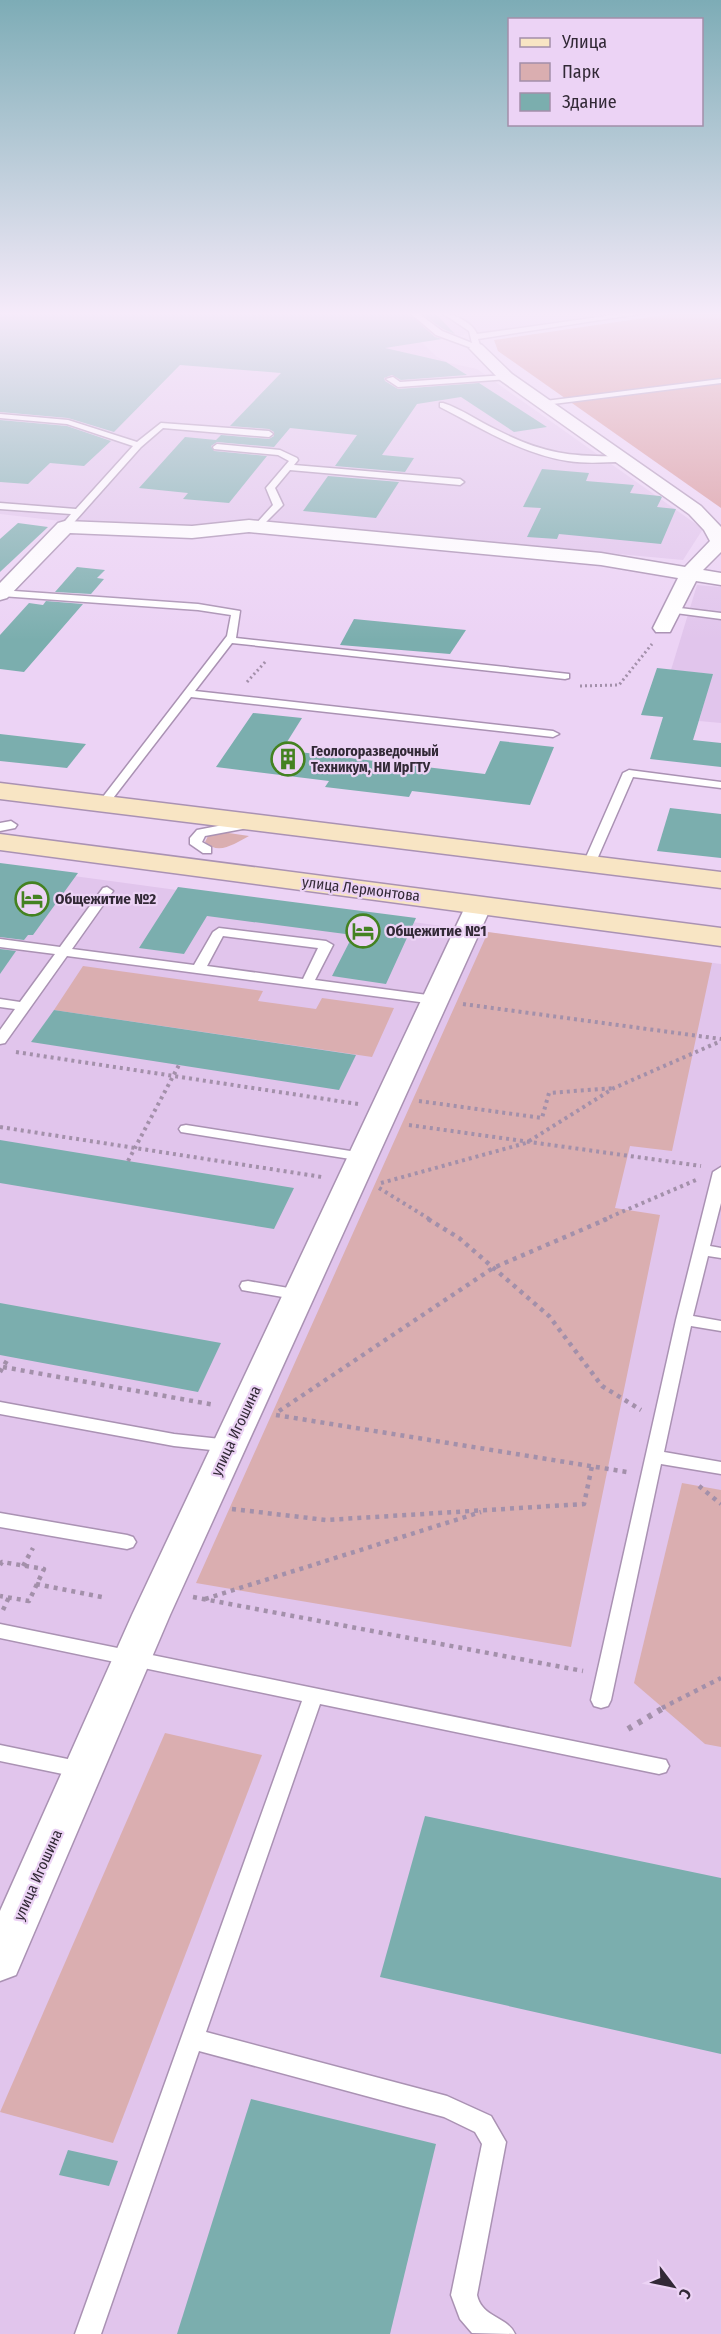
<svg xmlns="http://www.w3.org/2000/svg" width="721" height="2334" font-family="'Fira Sans Condensed',sans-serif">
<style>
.built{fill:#e1c5ec}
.green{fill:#daaeb0}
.forest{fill:#d79295}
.building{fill:#7baeae}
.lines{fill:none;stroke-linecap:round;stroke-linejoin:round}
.service-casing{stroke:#aa92b3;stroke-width:3}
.minor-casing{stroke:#aa92b3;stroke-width:3}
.secondary-casing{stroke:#aa92b3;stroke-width:3}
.path-far3{stroke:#a390aa;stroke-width:3;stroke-dasharray:2 3;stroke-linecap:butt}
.path-far2{stroke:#a390aa;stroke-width:4;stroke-dasharray:3 4;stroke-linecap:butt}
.path-far1{stroke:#a390aa;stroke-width:4.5;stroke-dasharray:4 5;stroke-linecap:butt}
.path{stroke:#a390aa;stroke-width:6;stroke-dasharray:4.5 7;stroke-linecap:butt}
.service{fill:#fff;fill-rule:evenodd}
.minor{fill:#fff;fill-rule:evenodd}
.secondary{fill:#f8e5c4;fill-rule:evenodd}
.labels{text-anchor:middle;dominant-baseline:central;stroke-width:4.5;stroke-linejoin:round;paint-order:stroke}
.far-poi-label{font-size:14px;font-weight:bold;fill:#322936;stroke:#ecd3f5;text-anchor:start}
.street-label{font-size:15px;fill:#322936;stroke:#ecd3f5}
.poi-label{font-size:15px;font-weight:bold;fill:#322936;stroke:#ecd3f5;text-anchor:start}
</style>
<rect width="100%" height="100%" fill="#ecd3f5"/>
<g class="built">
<polygon points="0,313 613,313 420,341 437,357 449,363 477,369 703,529 683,560 294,524 204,530 78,523 0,514"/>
<polygon points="697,585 721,587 721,723 699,721 712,674 671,670"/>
<polygon points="0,866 721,964 721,2334 0,2334"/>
</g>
<g class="green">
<path d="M 222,832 L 249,836 C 235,843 219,856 205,842 L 208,836 Z"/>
<polygon points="488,932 712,963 672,1151 630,1146 615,1208 660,1215 571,1647 196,1583"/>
<polygon points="83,966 263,991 258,1001 316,1009 322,998 394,1008 372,1057 54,1010"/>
<polygon points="682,1483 721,1490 721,1747 705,1744 634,1683"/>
<polygon points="165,1733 262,1755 113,2143 0,2112"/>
</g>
<polygon class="forest" points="678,313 721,313 721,508 498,351 494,340"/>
<g class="building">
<polygon points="0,313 408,313 435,337 442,339 385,348 446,362 467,375 401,380 392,375 384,378 385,381 398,389 479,383 547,427 514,432 461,397 417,404 382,455 414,458 405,472 335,466 357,435 290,428 274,447 217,442 211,446 214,451 267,456 229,503 183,499 188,493 139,488 185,437 216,440 221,435 269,439 274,436 274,432 269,429 230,426 281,373 180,365 114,432 68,418 0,412"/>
<polygon points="421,313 435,313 455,334 443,329"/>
<polygon points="0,420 67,426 111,441 84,466 50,463 28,484 0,482"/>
<polygon points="542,469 589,473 586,481 634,485 630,493 660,496 662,497 657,507 676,509 661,544 559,534 557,539 527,537 541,508 523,507"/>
<polygon points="328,476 399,482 376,518 303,511"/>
<polygon points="18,523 48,527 0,572 0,539"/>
<polygon points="77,567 105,570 97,578 104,579 91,594 55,592"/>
<polygon points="46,601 83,604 24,672 0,669 0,635 29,603 43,605"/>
<polygon points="354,619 466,630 450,654 340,645"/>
<polygon points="657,668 713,674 693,740 721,743 721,767 650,759 663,717 641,715"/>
<polygon points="253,713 302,718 282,750 485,774 500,741 554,747 530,805 412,791 409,797 325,787 329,781 216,767"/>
<polygon points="0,734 86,744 67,768 0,761"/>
<polygon points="670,808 721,814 721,858 657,851"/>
<polygon points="0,863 78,873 33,935 28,935 24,940 0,937"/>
<polygon points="178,887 416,918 386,984 332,976 353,935 207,916 184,954 139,948"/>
<polygon points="0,949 16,951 0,974"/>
<polygon points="54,1010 356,1055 339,1090 31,1042"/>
<polygon points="0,1140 128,1161 294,1188 274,1229 0,1183"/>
<polygon points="0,1303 221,1343 198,1392 0,1355"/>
<polygon points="425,1816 721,1878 721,2054 380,1977"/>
<polygon points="251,2099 436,2144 390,2334 177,2334"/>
<polygon points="68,2150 118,2161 109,2186 59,2175"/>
</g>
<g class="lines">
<defs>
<g id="service">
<path d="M 410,313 L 418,313 L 442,331 L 472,343 L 469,331 L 442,313 C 453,313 473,323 477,334 L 627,313 L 645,313 L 478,339 L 481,348 L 477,350 L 436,335 Z"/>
<polygon points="506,375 509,375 509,379 398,387 386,379 393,377 400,382"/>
<polygon points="721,379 721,383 545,405 541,403 545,401"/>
<path d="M 443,403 C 462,409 479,422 497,430 C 544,454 572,457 624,456 L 628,459 L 624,462 C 605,462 587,464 568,461 C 522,454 481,428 440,407 L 440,403 Z"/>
<polygon points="0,414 68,420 137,442 161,423 269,431 273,434 269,437 163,428 141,447 68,529 65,530 60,527 71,514 0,509 0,503 76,509 133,446 67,424 0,418"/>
<polygon points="217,444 280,450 297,458 298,460 294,465 460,479 464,482 460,485 290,470 275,488 283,505 258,530 253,527 273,505 266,488 289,461 278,455 214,449 213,447"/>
<polygon points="0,590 198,604 240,611 236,638 569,674 569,678 565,679 232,643 195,691 553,731 559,734 553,737 191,697 107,806 99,806 99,802 227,636 231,615 198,610 1,596"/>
<polygon points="672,607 721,613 721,619 668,612 667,610"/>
<polygon points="629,770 721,782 721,788 633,777 595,864 593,867 585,867 583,864 623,773"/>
<polygon points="249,820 255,824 253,827 205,836 202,842 211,847 211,853 203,853 190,844 190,838 197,830"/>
<polygon points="11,821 17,825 15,828 0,831 0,823"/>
<path d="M 107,887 L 113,891 L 72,949 L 194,965 L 213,932 L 219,928 L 326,941 L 333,945 L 315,980 L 435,996 L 442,1000 L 435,1004 L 67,956 L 5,1043 L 0,1044 L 0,1030 L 15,1009 L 0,1007 L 0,999 L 20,1002 L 55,954 L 0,947 L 0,939 L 60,947 L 103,888 ZM 223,936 L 318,948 L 303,979 L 207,966 Z"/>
<polygon points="186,1125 363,1153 370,1157 363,1161 181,1132 179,1129 181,1126"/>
<polygon points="721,1167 721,1203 710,1246 721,1248 721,1258 708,1256 693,1316 721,1321 721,1331 691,1326 664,1452 721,1462 721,1474 661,1464 611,1700 608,1706 601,1708 594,1706 591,1700 676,1320 713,1172"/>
<polygon points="248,1281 300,1290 306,1291 308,1295 306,1299 300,1300 242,1290 240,1286 242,1282"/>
<polygon points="0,1402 174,1434 230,1440 236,1442 239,1446 236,1450 230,1452 174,1446 0,1414"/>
<polygon points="0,1513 127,1535 133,1537 136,1542 133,1547 127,1549 0,1527"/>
<path d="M 0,1624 L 666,1760 L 669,1766 L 666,1772 L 659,1774 L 320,1704 L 206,2032 L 447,2096 L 491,2116 L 506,2142 L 477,2295 C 482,2318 507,2316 515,2334 L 472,2333 L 460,2319 L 451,2295 L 482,2144 L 475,2132 L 444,2117 L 199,2051 L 101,2334 L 75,2334 L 302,1701 L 0,1638 Z"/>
<polygon points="0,1745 82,1762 89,1764 92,1770 89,1776 82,1778 0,1761"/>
</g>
<g id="minor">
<polygon points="477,343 482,345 512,374 701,506 721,527 721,552 703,570 721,573 721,585 696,581 670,632 656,632 653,628 678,578 601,565 249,532 192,538 70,533 7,598 0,600 0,583 58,523 65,521 192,526 249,520 601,553 685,567 710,541 704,530 689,514 500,380 469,348"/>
<polygon points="479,897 488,900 492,905 170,1615 22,1961 16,1975 0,1981 0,1911 132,1615 466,905 470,900"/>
</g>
<g id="secondary">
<polygon points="0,783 721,872 721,888 0,799"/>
<polygon points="0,834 721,928 721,946 0,850"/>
</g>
</defs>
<use href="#service" class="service-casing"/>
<use href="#minor" class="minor-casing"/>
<use href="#secondary" class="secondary-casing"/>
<g class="path-far3">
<polyline points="247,682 266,661"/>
<polyline points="580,686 619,685 652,644"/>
</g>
<g class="path-far2">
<polyline points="463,1004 721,1039"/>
<polyline points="16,1052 358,1104"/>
<polyline points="419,1101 542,1118 549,1093 614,1088"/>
<polyline points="409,1125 701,1166"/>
<polyline points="0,1127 322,1177"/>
<polyline points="128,1161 179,1065"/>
<polyline points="381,1183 526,1143 614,1088 721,1041"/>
<polyline points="379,1188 431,1220"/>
<polyline points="603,1220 696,1180"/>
</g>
<g class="path-far1">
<polyline points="428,1219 459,1238 549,1316 602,1386 641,1410"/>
<polyline points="3,1367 215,1405"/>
<polyline points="0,1372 9,1357"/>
<polyline points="279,1411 493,1268 607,1219"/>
<polyline points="276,1415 627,1472"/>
<polyline points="699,1486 721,1504"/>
<polyline points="232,1509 326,1520 584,1504 592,1466"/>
<polyline points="0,1565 2,1562 44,1569 29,1601 0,1596"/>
<polyline points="23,1566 33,1548"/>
<polyline points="36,1584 102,1597"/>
<polyline points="193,1597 583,1671"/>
<polyline points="205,1599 481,1512"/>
<polyline points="3,1610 9,1597"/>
<polyline points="662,1708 721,1678"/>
</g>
<polyline class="path" points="628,1729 665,1707"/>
<use href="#service" class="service"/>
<use href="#minor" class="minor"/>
<use href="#secondary" class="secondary"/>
</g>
<linearGradient id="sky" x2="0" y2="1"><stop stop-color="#7dacb6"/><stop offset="0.49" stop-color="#f6ebfa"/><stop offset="1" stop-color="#f6ebfa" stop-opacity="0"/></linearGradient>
<rect width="721" height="640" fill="url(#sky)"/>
<defs>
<symbol id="building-ring" viewBox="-11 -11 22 22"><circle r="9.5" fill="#ecd3f5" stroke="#448221" stroke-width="1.5"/><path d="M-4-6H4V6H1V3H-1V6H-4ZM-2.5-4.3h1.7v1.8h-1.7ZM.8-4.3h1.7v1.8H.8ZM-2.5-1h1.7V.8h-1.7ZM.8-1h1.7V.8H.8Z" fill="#448221"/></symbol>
<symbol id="hotel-ring" viewBox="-11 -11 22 22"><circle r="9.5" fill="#ecd3f5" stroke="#448221" stroke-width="1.5"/><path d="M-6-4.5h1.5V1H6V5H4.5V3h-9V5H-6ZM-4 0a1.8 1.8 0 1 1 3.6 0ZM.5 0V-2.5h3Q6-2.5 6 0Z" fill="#448221"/></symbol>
</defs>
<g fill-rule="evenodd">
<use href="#building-ring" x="269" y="740" width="38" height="38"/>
<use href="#hotel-ring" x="13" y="880" width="38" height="38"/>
<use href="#hotel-ring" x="344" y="912" width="38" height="38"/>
</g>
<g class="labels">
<g class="far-poi-label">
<text x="311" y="751">Геологоразведочный<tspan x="311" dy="16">Техникум, НИ ИрГТУ</tspan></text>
</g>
<g class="street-label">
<text transform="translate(361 889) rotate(7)">улица Лермонтова</text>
<text transform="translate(236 1431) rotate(-65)">улица Игошина</text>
<text transform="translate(38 1875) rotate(-66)">улица Игошина</text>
</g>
<g class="poi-label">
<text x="55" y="899">Общежитие №2</text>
<text x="386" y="931">Общежитие №1</text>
</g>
</g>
<rect x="508" y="18" width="195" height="108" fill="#ecd3f5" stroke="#a28fa9" stroke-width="1.5"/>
<rect x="520" y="38" width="30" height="9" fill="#f8e5c4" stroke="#a28fa9" stroke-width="1.5"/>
<text x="562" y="48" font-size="18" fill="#322936">Улица</text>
<rect x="520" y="63" width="30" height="18" fill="#daaeb0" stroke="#a28fa9" stroke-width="1.5"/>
<text x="562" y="78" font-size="18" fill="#322936">Парк</text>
<rect x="520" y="93" width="30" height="18" fill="#7baeae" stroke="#a28fa9" stroke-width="1.5"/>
<text x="562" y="108" font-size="18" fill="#322936">Здание</text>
<g transform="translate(673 2286) rotate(122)" stroke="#ecd3f5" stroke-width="4.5" paint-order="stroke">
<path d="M0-4.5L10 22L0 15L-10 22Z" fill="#322936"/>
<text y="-9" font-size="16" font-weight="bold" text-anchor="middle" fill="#322936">С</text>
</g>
</svg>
